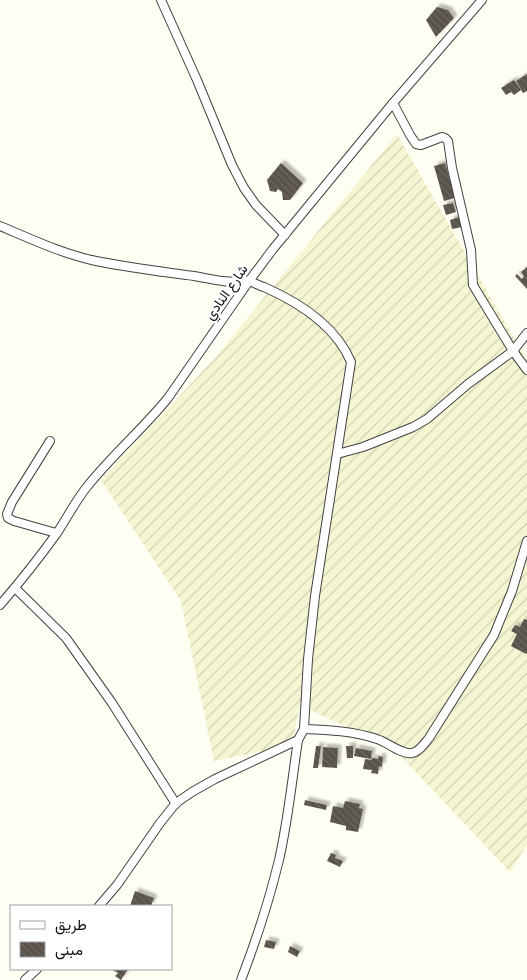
<svg xmlns="http://www.w3.org/2000/svg" width="527" height="980" font-family="Merriweather,Vazirmatn,serif">
<style>
.farmland{fill:url(#farmland-furrows)}
.building{fill:url(#building-back-hatch);filter:url(#shadow)}
.lines{fill:none;stroke-linecap:round;stroke-linejoin:round}
.minor-casing{stroke:#424242;stroke-width:10}
.minor{stroke:#fff;stroke-width:8}
.labels{text-anchor:middle;dominant-baseline:central;stroke-width:5;stroke-linejoin:round;paint-order:stroke}
.street-label{font-size:14px;fill:#0f0f0f;stroke:#fff}
</style>
<defs>
<pattern id="farmland-furrows" width="10" height="10" patternUnits="userSpaceOnUse" patternTransform="scale(1.25)"><rect width="10" height="10" fill="#f5f6d1"/><path d="M-1 1l2-2M0 10L10 0M9 11l2-2" fill="none" stroke="#d1d2b2"/></pattern>
<pattern id="building-back-hatch" width="6" height="6" patternUnits="userSpaceOnUse" patternTransform="scale(1.25)"><rect width="6" height="6" fill="#59524b"/><path d="M-1 5l2 2M0 0l6 6M5-1l2 2" fill="none" stroke="#6c6661"/></pattern>
<filter id="shadow"><feDropShadow dx="3.5" dy="-3.5" stdDeviation="1" flood-color="#0004"/></filter>
</defs>
<rect width="100%" height="100%" fill="#fffef2"/>
<polygon class="farmland" points="397,134 527,361 527,845 510,872 395,750 300,705 292,745 214,761 181,601 101,480 215,358"/>
<g class="building">
<polygon points="437,7 448,10 454,18 436,37 426,20"/>
<polygon points="527,74 527,91 523,93 516,81"/>
<polygon points="514,80 521,90 514,95 511,92 506,95 501,88"/>
<polygon points="281,163 303,183 290,200 283,200 282,192 278,189 276,192 270,191 267,180"/>
<polygon points="445,163 455,198 444,201 434,166"/>
<polygon points="453,203 456,212 446,215 443,205"/>
<polygon points="459,217 462,227 452,229 450,220"/>
<polygon points="527,267 527,289 515,276 517,274 522,279 524,276 521,272"/>
<polygon points="524,619 527,620 527,653 526,654 511,646 517,634 511,631 515,625 520,627"/>
<polygon points="316,746 321,746 318,768 313,768"/>
<polygon points="346,746 353,746 353,758 347,758"/>
<polygon points="323,747 338,748 337,768 322,767"/>
<polygon points="356,748 372,751 371,759 354,756"/>
<polygon points="379,756 383,757 382,767 379,766 378,774 371,773 372,770 363,769 365,759 371,760 373,758 378,759"/>
<polygon points="305,800 327,805 326,810 304,805"/>
<polygon points="345,801 360,804 359,808 363,809 358,832 346,830 346,826 330,822 333,806 343,808"/>
<polygon points="331,853 336,855 335,858 343,861 340,867 327,861"/>
<polygon points="135,891 154,898 151,906 130,906"/>
<polygon points="266,940 276,942 274,949 264,947"/>
<polygon points="290,946 300,951 297,957 288,952"/>
<polygon points="111,969 128,969 121,980 115,976 118,973"/>
</g>
<g class="lines">
<defs>
<g id="minor">
<polyline points="161,0 197,80 232,165 244,188 256,205 285,235"/>
<path d="M 0,226 C 31,239 63,254 96,261 C 126,267 156,271 186,275 C 199,276 211,280 223,281 C 232,283 242,279 250,281 C 255,283 259,286 264,287 C 298,302 336,326 351,362 L 315,596 L 308,659 L 304,729 L 298,740 C 292,780 288,821 279,860 C 269,901 256,941 241,980"/>
<polyline points="527,333 513,351 527,370"/>
<polyline points="50,441 12,502 7,514 8,518 14,521 56,533"/>
<polyline points="337,454 363,447 413,427 427,419 468,384 513,351 473,285 471,250 452,168 448,141 445,138 442,137 421,145 416,144 410,135 393,103"/>
<polyline points="15,588 66,638 112,703 176,804"/>
<path d="M 0,605 C 20,582 39,558 57,533 C 67,518 75,502 86,488 C 111,456 143,429 168,398 L 249,281 L 273,249 L 393,103 L 482,0"/>
<path d="M 304,729 C 329,730 353,731 377,739 C 387,742 402,755 412,753 C 419,752 425,743 429,738 L 494,635 L 512,591 L 527,541"/>
<polyline points="99,906 117,885 160,823 176,803 192,792 215,779 298,740"/>
<polyline points="25,980 37,969"/>
</g>
</defs>
<use href="#minor" class="minor-casing"/>
<use href="#minor" class="minor"/>
</g>
<g class="labels">
<g class="street-label">
<text transform="translate(226 292) rotate(-55)">شارع النادي</text>
</g>
</g>
<rect x="10" y="905" width="162" height="65" fill="#ffffff" stroke="#9f9f9f"/>
<rect x="20" y="921" width="25" height="8" fill="#ffffff" stroke="#9f9f9f"/>
<text x="55" y="930" font-size="15" fill="#0f0f0f">طريق</text>
<rect x="20" y="942" width="25" height="15" fill="url(#building-back-hatch)" stroke="#9f9f9f"/>
<text x="55" y="955" font-size="15" fill="#0f0f0f">مبنى</text>
</svg>
